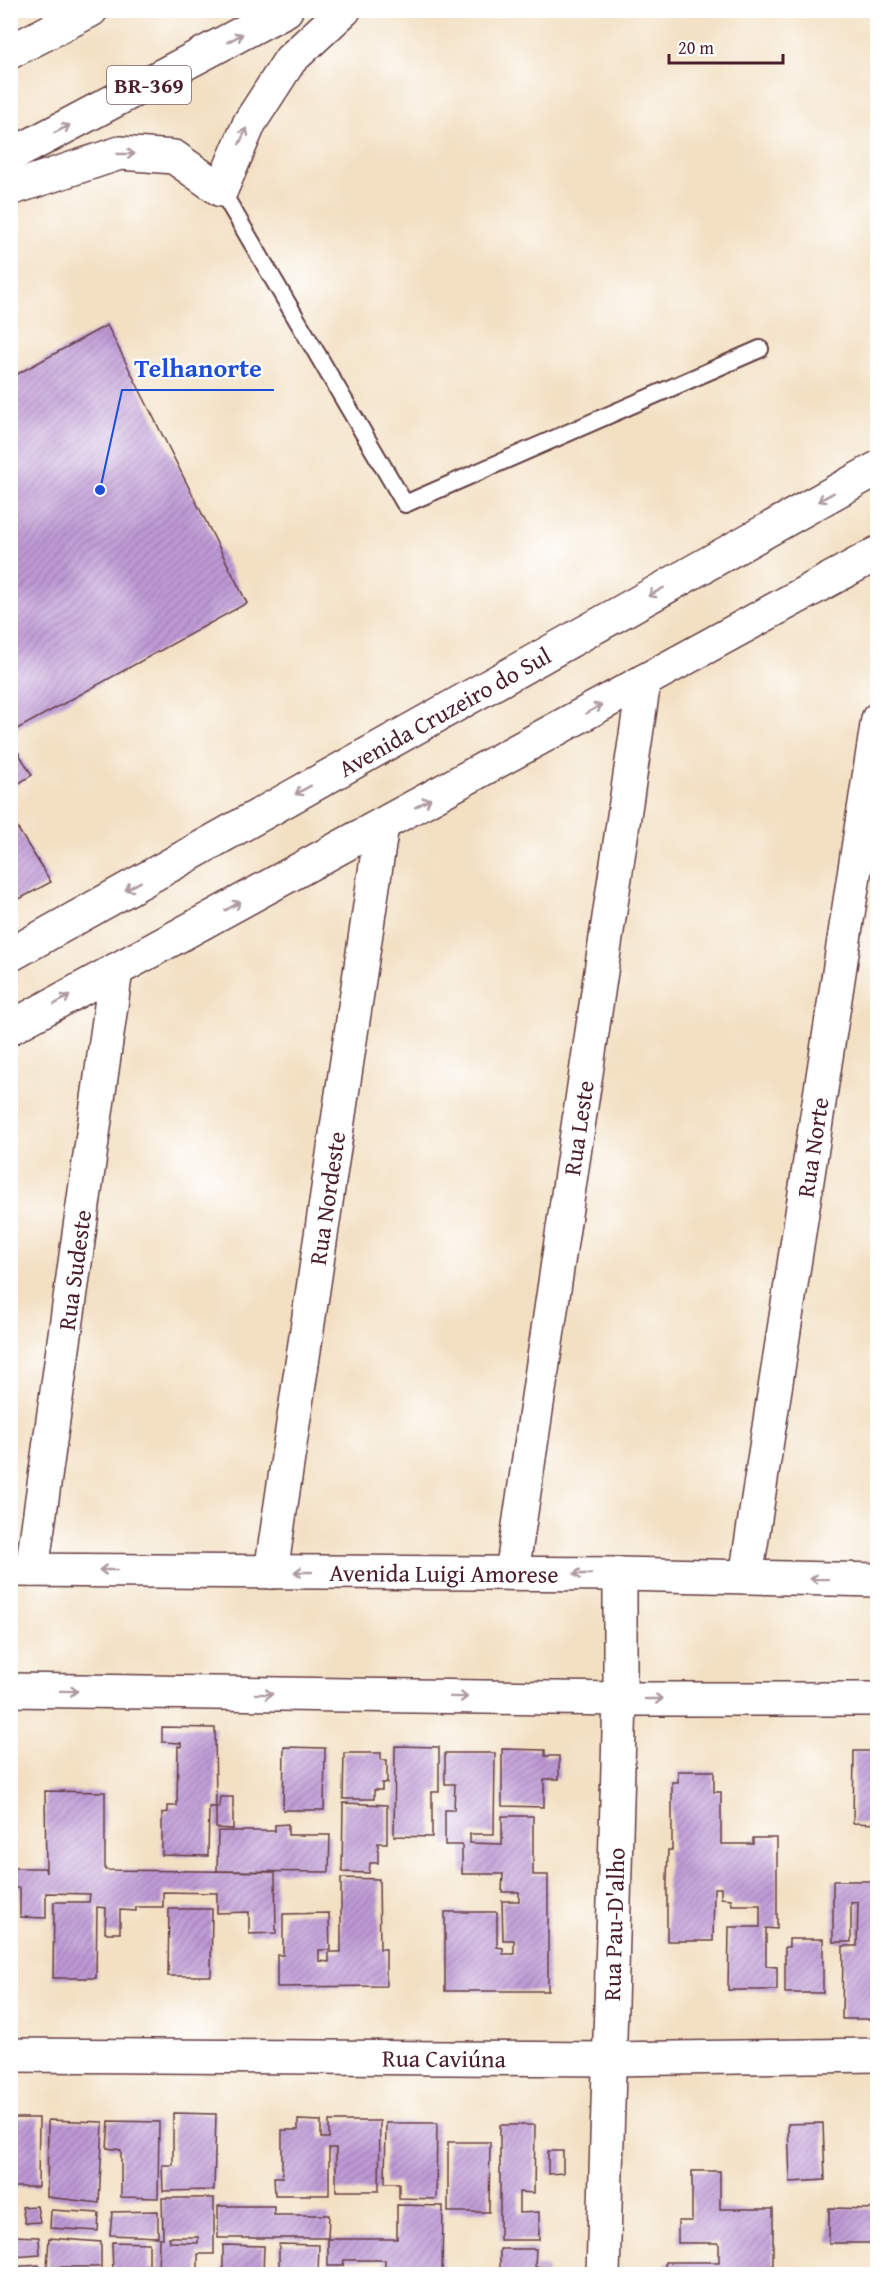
<svg xmlns="http://www.w3.org/2000/svg" width="888" height="2285" font-family="'Gentium Book Plus',serif">
<style>
.building{fill:url(#building-hatch);fill-rule:evenodd}
.lines{fill:none;stroke-linecap:round;stroke-linejoin:round}
.lane-casing{stroke:#633c42;stroke-width:20}
.street-casing{stroke:#633c42;stroke-width:36}
.secondary-casing{stroke:#633c42;stroke-width:36}
.highway-casing{stroke:#633c42;stroke-width:36}
.lane{stroke:#fff;stroke-width:16}
.street{stroke:#fff;stroke-width:33}
.secondary{stroke:#fff;stroke-width:33}
.highway{stroke:#fff;stroke-width:33}
.oneway{stroke:#ae9aa0}
.labels{text-anchor:middle;dominant-baseline:central;stroke-width:4.5;stroke-linejoin:round;paint-order:stroke}
.shield{fill:#fff;stroke:#80626b;stroke-width:1.5}
.shield-label{font-size:22px;font-weight:bold;fill:#4a1f2b}
.street-label{font-size:24px;fill:#4a1f2b;stroke:#fff}
.leader{fill:none;stroke:#1d4ed8;stroke-width:2}
.callout-dot{fill:#1d4ed8;stroke:#fff;stroke-width:2}
.callout-label{font-size:26px;text-anchor:middle;font-weight:bold;fill:#1d4ed8;stroke:#fff;stroke-width:4.5;stroke-linejoin:round;paint-order:stroke}
</style>
<defs>
<pattern id="building-hatch" width="6" height="6" patternUnits="userSpaceOnUse" patternTransform="scale(1.5)"><rect width="6" height="6" fill="#be9ad5"/><path d="M-1 1l2-2M0 6l6-6M5 7l2-2" fill="none" stroke="#9c7dad"/></pattern>
</defs>
<rect width="100%" height="100%" fill="#fff"/>
<filter id="ink" filterUnits="userSpaceOnUse"><feTurbulence type="fractalNoise" baseFrequency=".0167" numOctaves="2"/><feDisplacementMap in="SourceGraphic" scale="12" xChannelSelector="R" yChannelSelector="G"/><feConvolveMatrix kernelMatrix="1 2 1 2 8 2 1 2 1" color-interpolation-filters="sRGB"/></filter>
<filter id="wash" filterUnits="userSpaceOnUse"><feTurbulence type="fractalNoise" baseFrequency=".008" numOctaves="4" result="noise"/><feDisplacementMap in="SourceGraphic" scale="24" xChannelSelector="R" yChannelSelector="G"/><feGaussianBlur stdDeviation="1.35" result="paint"/><feColorMatrix in="noise" values="0 0 0 0 0 0 0 0 0 0 0 0 0 0 0 0 0 1.4 0 .05"/><feComposite in="paint" operator="in"/></filter>
<g filter="url(#wash)">
<rect width="100%" height="100%" fill="#f3e0c3"/>
<g id="blocks">
<g class="building">
<polygon points="107,325 247,603 10,733 10,378"/>
<polygon points="10,739 32,775 10,789"/>
<polygon points="10,816 51,882 10,904"/>
<polygon points="162,1727 215,1728 216,1807 209,1807 208,1856 162,1855 162,1813 168,1812 168,1806 177,1806 178,1746 181,1747 181,1743 162,1742"/>
<polygon points="395,1746 439,1747 439,1792 432,1792 432,1837 394,1836"/>
<polygon points="284,1747 325,1748 324,1810 283,1810"/>
<polygon points="502,1749 545,1750 545,1756 559,1756 559,1779 544,1779 544,1807 502,1806"/>
<polygon points="854,1751 878,1751 878,1824 853,1823"/>
<polygon points="344,1753 381,1753 381,1760 387,1760 387,1783 382,1783 382,1790 374,1790 374,1799 343,1799"/>
<polygon points="445,1753 495,1753 494,1834 470,1834 470,1843 502,1844 502,1816 533,1816 533,1875 548,1875 548,1991 445,1991 445,1912 497,1912 497,1947 503,1948 503,1954 514,1954 514,1940 503,1940 502,1901 519,1901 519,1892 502,1892 503,1874 462,1874 462,1845 445,1845 445,1810 454,1810 455,1784 445,1784"/>
<polygon points="678,1771 714,1771 714,1792 721,1792 721,1844 753,1844 753,1838 777,1838 777,1929 766,1928 766,1966 777,1967 777,1990 728,1990 729,1927 760,1927 760,1905 732,1905 731,1899 721,1898 721,1888 714,1888 713,1941 667,1941 667,1879 668,1850 672,1850 672,1782 678,1782"/>
<polygon points="45,1791 105,1792 105,1870 275,1872 276,1933 249,1934 249,1912 217,1913 217,1893 163,1892 163,1907 136,1907 136,1911 120,1910 120,1933 105,1933 106,1908 97,1907 96,1978 53,1978 54,1902 89,1902 90,1894 46,1893 46,1918 20,1917 20,1888 10,1888 10,1868 45,1868 46,1873"/>
<polygon points="220,1797 233,1797 233,1829 216,1828 216,1807 219,1807"/>
<polygon points="343,1803 387,1805 387,1843 378,1843 378,1863 370,1863 369,1873 342,1872"/>
<polygon points="288,1824 288,1835 330,1835 329,1872 217,1871 218,1831 275,1831 275,1825"/>
<polygon points="341,1878 379,1879 380,1949 386,1949 386,1986 277,1987 277,1955 283,1955 283,1914 329,1913 330,1950 319,1950 319,1961 329,1962 329,1952 341,1952"/>
<polygon points="833,1881 878,1881 878,2019 842,2019 843,1946 857,1946 858,1902 851,1903 851,1942 833,1942"/>
<polygon points="169,1909 212,1909 211,1976 168,1976"/>
<polygon points="789,1939 823,1939 823,1993 785,1993 785,1947 789,1947"/>
<polygon points="173,2113 216,2114 214,2190 163,2191 162,2165 173,2165"/>
<polygon points="10,2118 39,2118 38,2187 10,2187"/>
<polygon points="48,2120 103,2122 99,2203 47,2197"/>
<polygon points="298,2120 321,2121 321,2138 329,2138 329,2121 380,2121 379,2191 336,2191 336,2148 329,2148 329,2195 275,2195 274,2177 282,2177 282,2130 298,2130"/>
<polygon points="109,2121 159,2122 158,2198 121,2197 121,2150 107,2148"/>
<polygon points="386,2123 437,2123 436,2199 399,2198 399,2183 385,2183"/>
<polygon points="823,2123 825,2180 790,2182 788,2124"/>
<polygon points="500,2125 535,2125 534,2193 519,2192 519,2213 539,2212 539,2240 500,2240"/>
<polygon points="448,2142 490,2142 489,2212 448,2212"/>
<polygon points="548,2151 563,2151 563,2173 548,2174"/>
<polygon points="692,2171 720,2171 720,2209 773,2209 773,2273 665,2274 665,2262 719,2262 719,2243 678,2243 678,2221 692,2221"/>
<path d="M 162,2198 L 214,2198 L 214,2254 L 198,2254 L 198,2274 L 158,2274 L 159,2238 L 163,2238 ZM 169,2237 L 198,2237 L 198,2243 L 170,2242 Z"/>
<polygon points="397,2205 443,2206 442,2274 385,2274 385,2260 344,2260 343,2266 328,2266 328,2239 397,2239"/>
<polygon points="37,2206 40,2222 25,2223 22,2207"/>
<polygon points="218,2206 274,2206 274,2215 329,2215 328,2238 218,2238"/>
<polygon points="829,2208 878,2209 878,2243 829,2243"/>
<polygon points="51,2210 99,2213 98,2231 50,2228"/>
<polygon points="158,2211 158,2237 110,2235 112,2212"/>
<polygon points="12,2236 39,2237 40,2255 13,2257"/>
<polygon points="49,2238 101,2242 101,2267 47,2267"/>
<polygon points="112,2242 149,2243 149,2269 154,2269 153,2274 113,2274"/>
<polygon points="279,2244 319,2245 318,2274 279,2274"/>
<polygon points="223,2245 264,2246 263,2274 223,2274"/>
<polygon points="500,2249 536,2249 535,2267 547,2267 547,2274 500,2274"/>
<polygon points="39,2265 39,2274 10,2274 10,2267"/>
</g>
</g>
</g>
<g filter="url(#ink)">
<use href="#blocks" fill-opacity="0" stroke="#633c42" stroke-width="1.5"/>
<g class="lines">
<defs>
<polyline id="lane" points="221,190 405,504 760,349"/>
<g id="street">
<path id="s1" d="M 32,1570 L 116,970"/>
<path id="s2" d="M 271,1572 L 382,825"/>
<path id="s3" d="M 512,1573 L 644,681"/>
<path id="s4" d="M 746,1577 L 878,719"/>
<path id="s5" d="M 10,2055 L 610,2059 L 878,2055"/>
<path id="s6" d="M 603,2274 L 620,1699 L 620,1574"/>
</g>
<g id="secondary">
<path id="s7" d="M 10,955 L 878,468"/>
<polyline points="10,1028 878,553"/>
<path id="s8" d="M 10,1570 L 620,1574 L 878,1580"/>
<polyline points="10,1690 620,1699 878,1699"/>
</g>
<g id="highway">
<polyline points="10,52 91,10"/>
<polyline points="10,156 286,10"/>
<polyline points="10,189 120,153 174,157 221,190 250,122 290,60 344,10"/>
</g>
</defs>
<use href="#lane" class="lane-casing"/>
<use href="#street" class="street-casing"/>
<use href="#secondary" class="secondary-casing"/>
<use href="#highway" class="highway-casing"/>
<use href="#lane" class="lane"/>
<use href="#street" class="street"/>
<use href="#secondary" class="secondary"/>
<use href="#highway" class="highway"/>
</g>
<defs><path id="oneway-shaft" d="M-6 0H5M1.5-3L5.5 0L1.5 3" fill="none" stroke-width="1.6" stroke-linecap="round" stroke-linejoin="round" transform="scale(1.5)"/></defs>
<g class="oneway">
<use href="#oneway-shaft" transform="translate(235 38) rotate(-29)"/>
<use href="#oneway-shaft" transform="translate(62 129) rotate(-27)"/>
<use href="#oneway-shaft" transform="translate(243 136) rotate(-65)"/>
<use href="#oneway-shaft" transform="translate(126 154)"/>
<use href="#oneway-shaft" transform="translate(826 497) rotate(151)"/>
<use href="#oneway-shaft" transform="translate(656 592) rotate(151)"/>
<use href="#oneway-shaft" transform="translate(594 709) rotate(-29)"/>
<use href="#oneway-shaft" transform="translate(303 790) rotate(151)"/>
<use href="#oneway-shaft" transform="translate(423 803) rotate(-29)"/>
<use href="#oneway-shaft" transform="translate(133 886) rotate(151)"/>
<use href="#oneway-shaft" transform="translate(233 906) rotate(-29)"/>
<use href="#oneway-shaft" transform="translate(62 1000) rotate(-29)"/>
<use href="#oneway-shaft" transform="translate(108 1570) rotate(-180)"/>
<use href="#oneway-shaft" transform="translate(303 1572) rotate(-180)"/>
<use href="#oneway-shaft" transform="translate(582 1574) rotate(-180)"/>
<use href="#oneway-shaft" transform="translate(819 1579) rotate(-179)"/>
<use href="#oneway-shaft" transform="translate(69 1691) rotate(1)"/>
<use href="#oneway-shaft" transform="translate(264 1694) rotate(1)"/>
<use href="#oneway-shaft" transform="translate(459 1697) rotate(1)"/>
<use href="#oneway-shaft" transform="translate(654 1699)"/>
</g>
</g>
<g class="labels">
<rect class="shield" x="107" y="66" width="84" height="38" rx="4.5"/>
<g class="shield-label">
<text x="149" y="85">BR-369</text>
</g>
<g class="street-label">
<text stroke="none"><textPath href="#s7" startOffset="498">Avenida Cruzeiro do Sul</textPath></text>
<text stroke="none"><textPath href="#s3" startOffset="450">Rua Leste</textPath></text>
<text stroke="none"><textPath href="#s4" startOffset="435">Rua Norte</textPath></text>
<text stroke="none"><textPath href="#s2" startOffset="378">Rua Nordeste</textPath></text>
<text stroke="none"><textPath href="#s1" startOffset="303">Rua Sudeste</textPath></text>
<text stroke="none"><textPath href="#s8" startOffset="434">Avenida Luigi Amorese</textPath></text>
<text stroke="none"><textPath href="#s6" startOffset="350">Rua Pau-D'alho</textPath></text>
<text stroke="none"><textPath href="#s5" startOffset="434">Rua Caviúna</textPath></text>
</g>
</g>
<path class="leader" d="M100 490L122 390H274"/>
<circle class="callout-dot" cx="100" cy="490" r="6"/>
<g class="callout-label">
<text x="198" y="377">Telhanorte</text>
</g>
<rect width="888" height="2285" fill="none" stroke="#fff" stroke-width="36"/>
<path d="M669 54v9h114v-9" fill="none" stroke="#4a1f2b" stroke-width="3"/>
<text x="678" y="54" font-size="18" fill="#4a1f2b" stroke="#ffffff" stroke-width="4.5" paint-order="stroke">20 m</text>
</svg>
